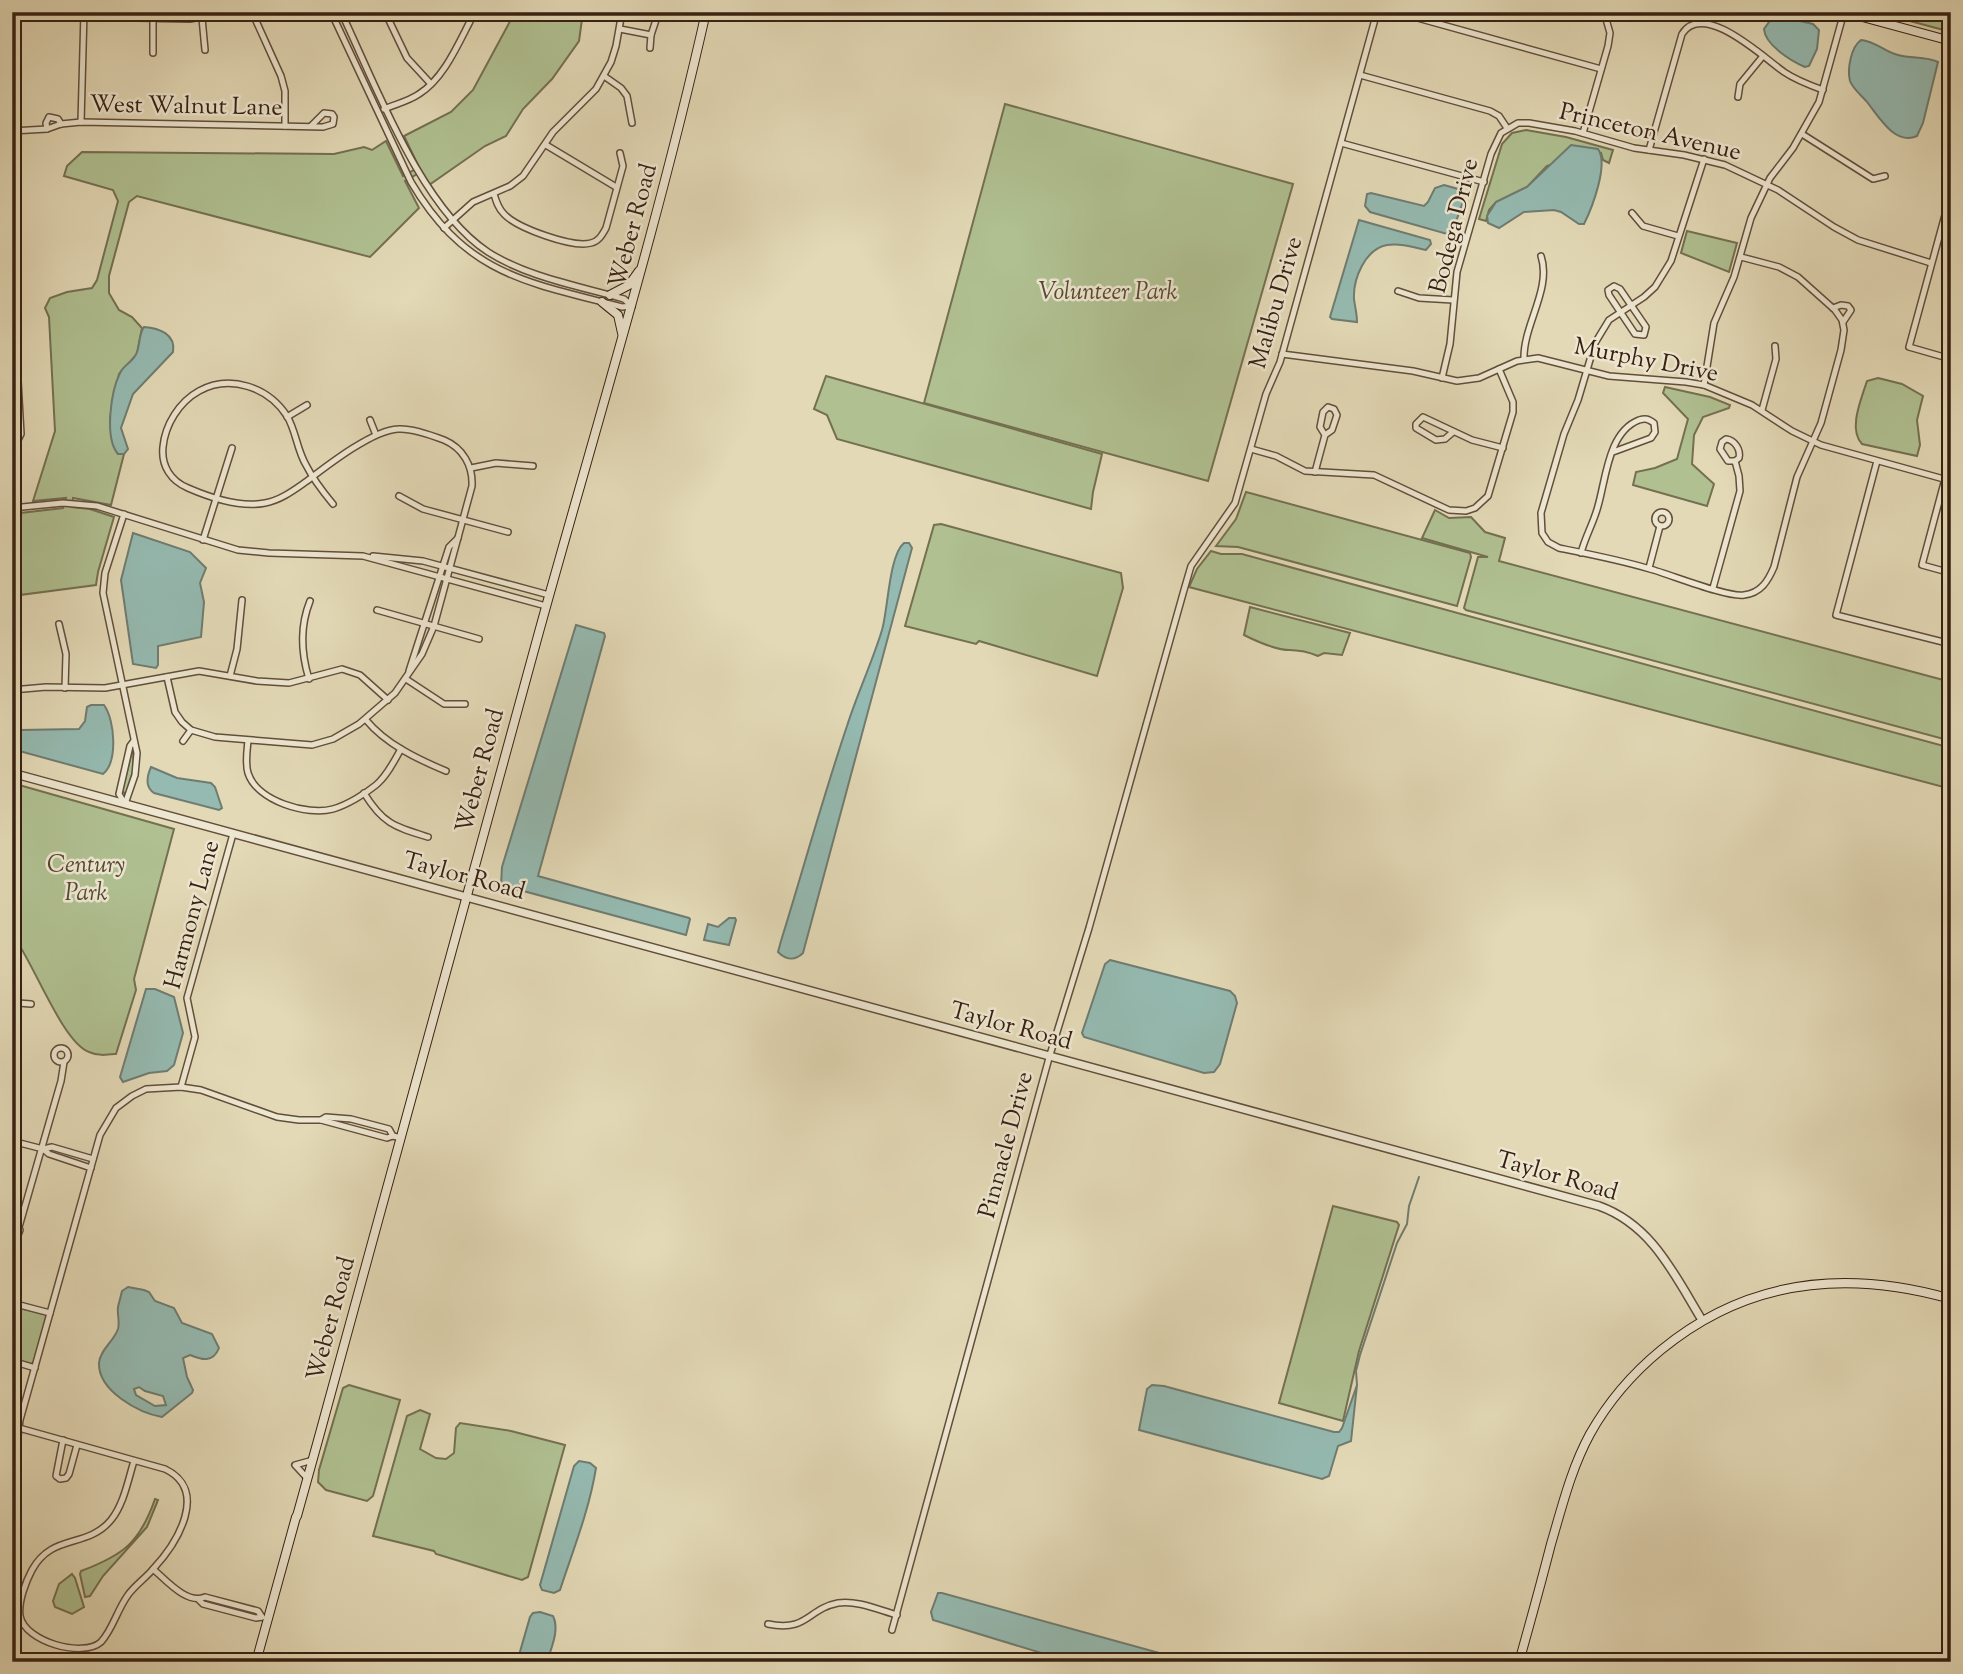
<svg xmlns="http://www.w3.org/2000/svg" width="1963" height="1674" font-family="'Sorts Mill Goudy',serif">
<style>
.green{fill:#b0c091;stroke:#747052;stroke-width:2}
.water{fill:#95bab1;stroke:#6f7c71;stroke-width:2;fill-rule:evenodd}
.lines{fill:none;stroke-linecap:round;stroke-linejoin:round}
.stream{stroke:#6f7c71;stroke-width:2}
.minor-casing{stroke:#624e3b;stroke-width:8}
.tertiary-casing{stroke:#624e3b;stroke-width:10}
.secondary-casing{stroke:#372012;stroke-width:10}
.minor{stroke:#ede6d0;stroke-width:5}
.tertiary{stroke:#ede6d0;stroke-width:7}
.secondary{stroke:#ede6d0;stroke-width:8}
.labels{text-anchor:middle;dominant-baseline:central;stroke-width:5;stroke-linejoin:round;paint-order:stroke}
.street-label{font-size:24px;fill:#372012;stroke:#ede6d0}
.park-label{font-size:24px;font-style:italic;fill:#554832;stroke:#ede6d0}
</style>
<rect width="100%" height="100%" fill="#e3d9b6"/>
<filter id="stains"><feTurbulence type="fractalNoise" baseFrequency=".00286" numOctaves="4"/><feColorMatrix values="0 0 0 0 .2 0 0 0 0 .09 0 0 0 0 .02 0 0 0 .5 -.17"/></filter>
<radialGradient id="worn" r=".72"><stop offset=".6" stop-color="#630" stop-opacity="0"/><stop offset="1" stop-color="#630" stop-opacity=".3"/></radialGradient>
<g class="green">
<polygon points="515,12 583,12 579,41 552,79 523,109 506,136 485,146 429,185 421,172 405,181 419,208 370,257 137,196 129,202 109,276 109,293 119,310 132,317 142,328 137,354 119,374 110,418 112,440 118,454 124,454 111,505 73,498 72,507 90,509 114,517 98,572 96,585 12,596 12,514 63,508 66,498 33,501 55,431 49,317 45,308 50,298 67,292 92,288 97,280 118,201 113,190 64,176 67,166 82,152 334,154 364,147 372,150 386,141 403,176 419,167 404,136 451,112 473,90"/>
<polygon points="1876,12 1951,12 1951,32"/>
<polygon points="1005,104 1293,184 1208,481 924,403"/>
<polygon points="1526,130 1566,137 1613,150 1609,163 1603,160 1601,153 1547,166 1527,187 1496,202 1489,210 1486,221 1479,219 1502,144 1512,133"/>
<polygon points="1687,231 1737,243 1729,272 1681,253"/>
<polygon points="826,376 1102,454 1093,492 1091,509 837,439 827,415 814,409"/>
<path d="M 1878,378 L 1902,384 L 1923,396 L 1917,420 L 1920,445 L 1917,456 L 1862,444 C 1848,429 1861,400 1867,381 Z"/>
<polygon points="1665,387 1710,397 1730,405 1729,408 1703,417 1694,435 1692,464 1714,484 1707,506 1633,485 1636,472 1655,468 1677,459 1688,419 1663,393"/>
<polygon points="1246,492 1470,553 1471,557 1457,606 1238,547 1216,546 1236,519"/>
<polygon points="1435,510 1449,518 1471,517 1485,532 1505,538 1499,561 1951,682 1951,741 1466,610 1464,608 1478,557 1488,557 1422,538"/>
<polygon points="941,524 1121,573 1123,588 1097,676 979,641 976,644 905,626 934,525"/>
<polygon points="1211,551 1221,554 1242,554 1951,748 1951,789 1189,587 1197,569"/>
<path d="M 1250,607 L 1350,633 L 1342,655 L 1324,653 L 1318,656 C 1306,651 1302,651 1290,650 C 1276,650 1256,641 1244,635 Z"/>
<polygon points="133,747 134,768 126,794 122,791"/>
<path d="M 12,783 L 174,829 L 134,979 L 136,990 L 116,1054 C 106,1055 98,1056 89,1052 C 62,1042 33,961 12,934 Z"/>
<polygon points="1333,1206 1397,1222 1399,1225 1359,1351 1343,1421 1279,1403"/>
<polygon points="12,1306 47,1315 33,1364 12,1359"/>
<polygon points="349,1385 400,1400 373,1496 367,1501 326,1490 318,1482 319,1470 343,1388"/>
<polygon points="420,1410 430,1414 420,1449 436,1458 446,1459 454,1453 456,1428 460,1423 511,1431 565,1445 528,1577 522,1580 436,1554 434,1551 373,1536 407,1416"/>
<path d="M 155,1499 L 158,1500 L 147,1527 L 103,1576 L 90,1596 L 85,1597 L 80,1574 L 81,1571 C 124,1555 140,1542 155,1499 Z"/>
<polygon points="72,1574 75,1578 84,1607 72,1614 55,1607 53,1601 59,1584"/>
</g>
<g class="water">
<path d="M 1774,15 L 1813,24 L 1819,30 L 1817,49 L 1809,66 L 1805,67 C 1791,61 1765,45 1764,29 Z"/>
<path d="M 1861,40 C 1875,41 1885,52 1898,55 C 1912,59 1925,56 1938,62 L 1923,123 L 1917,136 C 1895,146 1879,117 1867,102 C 1862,96 1853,89 1850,81 C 1847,69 1851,47 1861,40 Z"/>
<path d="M 1571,145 L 1598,149 C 1609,164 1592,208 1584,224 L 1579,224 L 1561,212 L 1554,210 L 1524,212 L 1499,228 L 1488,223 L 1487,216 L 1496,202 L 1527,187 Z"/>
<polygon points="1444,185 1458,189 1465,196 1453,230 1447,234 1370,212 1365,206 1367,194 1371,193 1424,206 1428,202 1435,188"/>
<path d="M 1359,220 L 1430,240 L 1431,244 L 1426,250 C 1413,247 1400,243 1387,245 C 1365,249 1353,279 1354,299 C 1355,307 1357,314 1357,322 L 1332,319 L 1330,317 Z"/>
<path d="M 144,327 C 159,328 176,334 173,352 L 133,394 L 121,428 L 128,449 L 124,454 L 118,454 C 104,438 111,391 120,373 C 124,364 134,362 137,352 C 140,344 139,333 144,327 Z"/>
<polygon points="133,533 190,552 206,568 200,583 204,602 201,637 158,646 158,665 156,668 133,664 121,580"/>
<path d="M 904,543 L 909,543 L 912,548 L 803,953 C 795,961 786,960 778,952 L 781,941 C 803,870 823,797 847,726 C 857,694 872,663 882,630 C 888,610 889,555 904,543 Z"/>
<polygon points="576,625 604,633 605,636 538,876 689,918 690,919 686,935 501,885 502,867"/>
<path d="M 91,705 L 104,705 C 115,720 118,762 103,774 L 12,749 L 12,741 L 20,730 L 79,729 L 85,721 L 87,707 Z"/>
<path d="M 151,767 L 177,778 L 211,783 L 215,787 L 222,808 L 219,810 L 154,793 C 145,787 147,776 151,767 Z"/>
<polygon points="729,918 735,918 736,920 729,945 704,940 708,924 718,927"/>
<polygon points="1110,960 1230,991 1235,996 1237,1003 1220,1064 1214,1072 1204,1073 1084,1037 1082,1033 1105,964"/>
<polygon points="146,989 155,989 174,997 183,1033 174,1065 167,1071 149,1073 123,1082 120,1077"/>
<path d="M 128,1287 L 144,1290 L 149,1292 L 155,1301 L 174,1308 L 182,1323 L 212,1334 L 219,1348 C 213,1363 202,1360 190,1355 L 183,1358 L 187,1377 L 193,1390 L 192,1393 L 162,1417 C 139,1413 98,1391 99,1363 C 100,1350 114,1341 118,1329 C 120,1322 117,1314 118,1307 C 119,1302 121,1296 122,1291 ZM 139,1387 L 145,1391 L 163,1396 L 166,1405 L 155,1406 L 136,1395 L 134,1389 Z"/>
<polygon points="1152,1385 1164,1386 1334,1432 1339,1432 1342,1428 1357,1385 1351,1441 1338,1446 1329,1476 1322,1479 1139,1430 1147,1389"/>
<path d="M 579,1461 L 590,1463 L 596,1468 C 589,1511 573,1550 560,1590 L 554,1593 L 542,1590 L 540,1585 L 574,1466 Z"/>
<polygon points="938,1593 942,1593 1192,1662 1071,1662 933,1620 931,1612"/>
<path d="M 540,1612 L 553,1616 C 560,1630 551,1648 547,1662 L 517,1662 L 530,1617 L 533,1613 Z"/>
</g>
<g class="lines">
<polyline class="stream" points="1357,1385 1356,1371 1360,1355 1397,1243 1407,1224 1409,1206 1419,1177"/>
<defs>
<g id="minor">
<polyline points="252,12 281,76 285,91 285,126"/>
<path d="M 331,12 L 411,182 C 466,275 526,282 622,307 L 632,306"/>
<path d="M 341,12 C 376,85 420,207 488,252 C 527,277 579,286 624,299 L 632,306"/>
<polyline points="385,12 407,58 431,84"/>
<polyline points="1396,12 1601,69"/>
<polyline points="84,17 190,19 228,12"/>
<polyline points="202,18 205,50"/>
<polyline points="620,29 651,35"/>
<polyline points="650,48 651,35 658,14"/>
<polyline points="153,53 153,18"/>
<polyline points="1360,75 1490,111 1499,116 1507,128"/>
<polyline points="604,76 621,88 627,96 632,123"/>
<polyline points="1738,97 1740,84 1763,56"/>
<path d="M 384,109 C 396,104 409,101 419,94 C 446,77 460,39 475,12"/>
<polyline points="81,122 84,12"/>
<polyline points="47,129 46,123 49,117 58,119 61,124"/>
<polyline points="12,131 47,129 61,124 81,122 323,127 333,124 334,117 332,114 324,113 311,126"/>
<polyline points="1583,133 1608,46 1610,33 1604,12"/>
<polyline points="1802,134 1873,179 1885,176"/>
<polyline points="1341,143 1484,182"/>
<polyline points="546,145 616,187"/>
<path d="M 1649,150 L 1682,34 C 1703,0 1763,57 1784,72 C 1796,80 1809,85 1823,90"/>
<path d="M 1704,159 L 1671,261 L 1655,287 L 1644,297 L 1609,320 L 1595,343 L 1578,400 L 1564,434 L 1541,513 L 1542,533 L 1548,542 L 1559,548 C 1589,554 1620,560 1650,569 C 1669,574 1728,598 1744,595 C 1761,593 1768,581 1774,567 L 1797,477 L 1821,423 L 1841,350 L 1844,330 L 1842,320 L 1835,310 L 1798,277 L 1779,267 L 1741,257"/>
<polyline points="1951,193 1909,347 1951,359"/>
<path d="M 494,194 C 496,201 498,208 504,214 C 517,228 572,248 591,243 C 599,241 602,235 606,228 L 623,166 L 620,153"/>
<polyline points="1632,213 1643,226 1678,236"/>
<polyline points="444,228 473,202 510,186 523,176 553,132 596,89 611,62 616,46 622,12"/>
<polygon points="1614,286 1620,289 1646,327 1644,335 1635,334 1609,295 1608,290"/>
<polyline points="1398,291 1419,298 1453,300"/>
<polyline points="1833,308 1841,305 1848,306 1851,310 1843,322"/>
<polyline points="12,330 16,347 21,434 12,452"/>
<polyline points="1282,354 1413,371 1457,381 1479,378 1517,361 1538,358 1609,376 1686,382 1704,385 1752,405 1792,431 1821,445 1951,481"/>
<path d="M 1524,359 C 1523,325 1552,289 1541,256"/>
<polyline points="1442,378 1450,344 1457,272 1491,154 1501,133 1518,123 1529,123 1575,131 1634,148 1684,155 1725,165 1778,190 1834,227 1858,240 1931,263"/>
<polyline points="1704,385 1714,323 1734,277 1751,218 1770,178 1793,148 1819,102 1844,12"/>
<polyline points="1762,410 1776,359 1775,346"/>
<polyline points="287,417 307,405"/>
<polyline points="370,420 376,435"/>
<polyline points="1453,432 1445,439 1436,440 1416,428 1416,424 1423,417 1472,440 1503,448"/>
<path d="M 1726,439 C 1735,440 1741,450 1739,458 L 1735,461 L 1728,461 L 1720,449 L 1722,442 Z"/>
<polyline points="1251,449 1276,456 1305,471 1374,475 1449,510 1466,511 1475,508 1488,496 1513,412 1513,402 1499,369"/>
<polyline points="1877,461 1836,615 1951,644"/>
<polyline points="471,468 496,463 533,466"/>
<polyline points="1315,472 1325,435 1332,430 1337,415 1334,409 1328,407 1323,412 1320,427 1325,435"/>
<polyline points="1945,479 1922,565 1951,573"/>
<polyline points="399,496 423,509 508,532"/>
<polyline points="12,508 63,503 97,506 238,550 269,553 363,556 546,606"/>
<circle cx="1662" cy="519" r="7"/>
<polyline points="124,514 105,573 103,593 137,753 135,775 125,804"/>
<polyline points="203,540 232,448"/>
<path d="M 1581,553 C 1585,537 1594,522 1598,506 C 1606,479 1608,432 1639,420 C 1646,418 1648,419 1654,423 L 1655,432 L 1651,438 L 1613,452"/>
<polyline points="373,556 423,561 549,595"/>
<polyline points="1649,568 1660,526"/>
<polyline points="1713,588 1740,491 1739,476 1735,461"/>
<polyline points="377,610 479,639"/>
<polyline points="59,624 66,654 65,688"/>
<polyline points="409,671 449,547 458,538"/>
<polyline points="230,676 237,649 242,600"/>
<path d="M 167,677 L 175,712 L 182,722 L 191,730 L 215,737 L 312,745 L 333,739 L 359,724 L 395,693 L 422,654 L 434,626 L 472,486 C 473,466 463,448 444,440 C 431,435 412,428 398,429 C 373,430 328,465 307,481 C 294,490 281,500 265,503 C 240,508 211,498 188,488 C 171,481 161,466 163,447 C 165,425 179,402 199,391 C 230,374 268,387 287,416 C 296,431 297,450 306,465 C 313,479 323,492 333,504"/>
<path d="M 309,679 C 301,653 300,626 310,601"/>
<polyline points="406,679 444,704 465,704"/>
<polyline points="12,690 46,687 105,688 199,671 257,681 289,683 342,669 360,675 388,700"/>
<path d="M 366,720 C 386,744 417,759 446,771"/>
<polyline points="183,741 191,730"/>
<path d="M 248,741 C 247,751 245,763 248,773 C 257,801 307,816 333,809 C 347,805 365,794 376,785 C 387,776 394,761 401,749"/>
<path d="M 364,793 C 383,824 395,827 428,837"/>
<polyline points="125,804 119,794 130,746 133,742"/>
<polyline points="12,1005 18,1003 31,1004"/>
<circle cx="61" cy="1055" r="7"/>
<polyline points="12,1072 12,1080"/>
<polyline points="181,1087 195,1037 187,998 233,834"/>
<polyline points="321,1120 387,1138 393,1136"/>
<polyline points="12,1141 43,1149 49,1154 91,1168"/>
<polyline points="43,1149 52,1147 93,1159"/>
<polyline points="12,1223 17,1225 20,1230 18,1235 12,1238"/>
<polyline points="19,1227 61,1081 64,1062"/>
<polyline points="12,1303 50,1313"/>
<polyline points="12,1361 35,1368"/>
<path d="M 19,1428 L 165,1469 C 209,1490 178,1542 154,1568 C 146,1578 135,1585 128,1595 C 117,1610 113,1629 101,1642 C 83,1658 25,1642 20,1616 C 18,1602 26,1581 32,1570 C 52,1533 87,1549 111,1520 C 124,1504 128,1480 134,1461"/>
<polyline points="63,1440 56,1476 60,1479 66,1478 69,1474 77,1445"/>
<polyline points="307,1478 295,1465 313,1460"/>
<polyline points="12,1483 20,1420 100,1135 116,1108 132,1096 146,1089 181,1087 201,1090 277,1117 299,1120 321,1120 326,1117 351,1119 389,1129 393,1136 401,1138"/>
<path d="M 153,1569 C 166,1580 187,1605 205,1597 L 258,1611 L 262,1617"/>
<polyline points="199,1600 203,1604 256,1618 262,1617"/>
<path d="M 768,1624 C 808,1632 807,1609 838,1603 C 857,1600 879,1610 897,1615"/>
<polyline points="892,1630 1049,1058 1089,928 1184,590 1191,566 1235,503 1266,394 1280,362 1377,12"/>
</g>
<path id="tertiary" d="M 12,773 L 1599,1206 C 1652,1225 1674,1274 1702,1320"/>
<g id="secondary">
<polyline points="1844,12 1951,41"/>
<polyline points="610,295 629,285 639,271"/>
<polyline points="602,302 618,315 622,333"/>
<path d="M 297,1516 C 379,1222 457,927 539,632 C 596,426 659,221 706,12"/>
<polyline points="256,1662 296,1517"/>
<path d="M 1519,1662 C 1530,1623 1541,1583 1551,1544 C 1562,1507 1571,1469 1590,1434 C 1608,1402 1633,1373 1661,1350 C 1747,1279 1846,1269 1951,1299"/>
</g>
</defs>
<use href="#minor" class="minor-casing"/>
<use href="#tertiary" class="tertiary-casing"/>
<use href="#secondary" class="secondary-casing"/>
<use href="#minor" class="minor"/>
<use href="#tertiary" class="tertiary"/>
<use href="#secondary" class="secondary"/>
</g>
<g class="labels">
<g class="street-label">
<text transform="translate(186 107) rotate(1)">West Walnut Lane</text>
<text transform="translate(1650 133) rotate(13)">Princeton Avenue</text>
<text transform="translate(634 226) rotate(-75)">Weber Road</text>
<text transform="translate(1455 226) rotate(-76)">Bodega Drive</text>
<text transform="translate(1277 303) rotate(-74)">Malibu Drive</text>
<text transform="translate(1646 361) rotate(11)">Murphy Drive</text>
<text transform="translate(481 771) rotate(-75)">Weber Road</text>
<text transform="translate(464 877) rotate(15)">Taylor Road</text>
<text transform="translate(193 915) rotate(-75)">Harmony Lane</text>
<text transform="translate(1011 1027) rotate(15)">Taylor Road</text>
<text transform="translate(1007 1145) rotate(-75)">Pinnacle Drive</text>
<text transform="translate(1557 1177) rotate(16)">Taylor Road</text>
<text transform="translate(332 1319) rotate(-75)">Weber Road</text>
</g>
<g class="park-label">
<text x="1108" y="293">Volunteer Park</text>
<text x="86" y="866">Century<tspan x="86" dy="28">Park</tspan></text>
</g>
</g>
<rect width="1963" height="1674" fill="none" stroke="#e3d9b6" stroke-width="42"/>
<rect x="14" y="14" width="1935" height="1646" fill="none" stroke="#372012" stroke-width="3.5"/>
<rect x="21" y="21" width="1921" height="1632" fill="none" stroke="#372012" stroke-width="2"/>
<rect width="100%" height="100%" filter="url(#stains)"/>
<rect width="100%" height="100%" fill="url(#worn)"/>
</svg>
